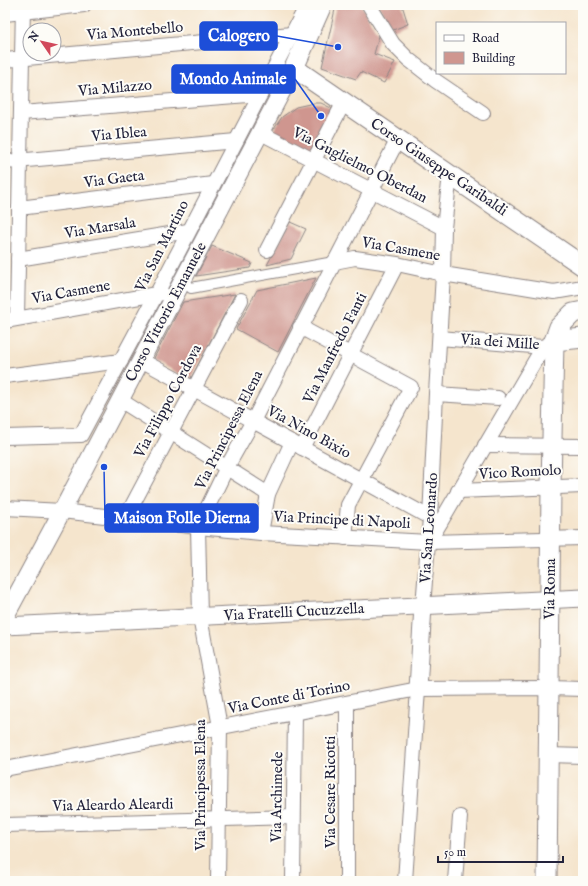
<svg xmlns="http://www.w3.org/2000/svg" width="588" height="886" font-family="'IM FELL English',serif">
<style>
.building{fill:#cf968f}
.lines{fill:none;stroke-linecap:round;stroke-linejoin:round}
.pedestrian-casing{stroke:#8c8484;stroke-width:12}
.minor-casing{stroke:#8c8484;stroke-width:16}
.tertiary-casing{stroke:#8c8484;stroke-width:19}
.secondary-casing{stroke:#8c8484;stroke-width:21}
.pedestrian{stroke:#fff;stroke-width:10}
.minor{stroke:#fff;stroke-width:14}
.tertiary{stroke:#fff;stroke-width:17}
.secondary{stroke:#fff;stroke-width:19}
.labels{text-anchor:middle;dominant-baseline:central;stroke-width:4;stroke-linejoin:round;paint-order:stroke}
.street-label{font-size:15px;fill:#22223b;stroke:#fdfcf7}
.leader{fill:none;stroke:#1d4ed8;stroke-width:1.5}
.callout-dot{fill:#1d4ed8;stroke:#fdfcf7;stroke-width:1.5}
.callout{fill:#1d4ed8;stroke:#1d4ed8;stroke-width:1.5}
.callout-label{font-size:16px;text-anchor:middle;font-weight:bold;fill:#fff}
</style>
<rect width="100%" height="100%" fill="#fdfcf7"/>
<filter id="ink" filterUnits="userSpaceOnUse"><feTurbulence type="fractalNoise" baseFrequency=".025" numOctaves="2"/><feDisplacementMap in="SourceGraphic" scale="8" xChannelSelector="R" yChannelSelector="G"/><feConvolveMatrix kernelMatrix="1 2 1 2 8 2 1 2 1" color-interpolation-filters="sRGB"/></filter>
<filter id="wash" filterUnits="userSpaceOnUse"><feTurbulence type="fractalNoise" baseFrequency=".012" numOctaves="4" result="noise"/><feDisplacementMap in="SourceGraphic" scale="16" xChannelSelector="R" yChannelSelector="G"/><feGaussianBlur stdDeviation="0.9" result="paint"/><feColorMatrix in="noise" values="0 0 0 0 0 0 0 0 0 0 0 0 0 0 0 0 0 1.4 0 .05"/><feComposite in="paint" operator="in"/></filter>
<g filter="url(#wash)">
<rect width="100%" height="100%" fill="#f5e5cd"/>
<g id="blocks">
<g class="building">
<polygon points="336,5 361,5 379,36 374,54 395,62 384,83 361,72 356,79 322,67"/>
<polygon points="378,5 402,5 408,24 393,30"/>
<polygon points="314,103 321,103 333,109 310,151 272,132 282,117 296,107"/>
<polygon points="290,222 306,229 291,259 267,265"/>
<polygon points="212,246 252,263 250,268 196,276"/>
<polygon points="316,278 278,352 236,329 257,290"/>
<polygon points="235,294 190,380 153,360 183,302"/>
</g>
</g>
</g>
<g filter="url(#ink)">
<use href="#blocks" fill-opacity="0" stroke="#8c8484" stroke-width="1"/>
<g class="lines">
<defs>
<polyline id="pedestrian" points="191,288 334,262"/>
<g id="minor">
<polyline points="369,5 393,44 408,59 436,81 483,113"/>
<polyline points="5,14 84,5"/>
<polyline points="5,60 292,34"/>
<polyline points="21,113 261,94"/>
<polyline points="259,132 444,228"/>
<polyline points="5,162 236,141"/>
<polyline points="19,208 213,184"/>
<polyline points="267,250 344,102"/>
<polyline points="18,259 188,231"/>
<polyline points="334,262 355,258 397,264 443,274 554,292 583,287"/>
<polyline points="17,318 23,5"/>
<polyline points="5,321 162,293"/>
<polyline points="300,327 411,387 348,505 345,538"/>
<polyline points="440,338 543,347 550,343"/>
<polyline points="141,360 440,523"/>
<polyline points="5,376 121,361"/>
<polyline points="436,394 498,398"/>
<polyline points="120,400 268,494"/>
<polyline points="5,437 81,435 156,295 307,5"/>
<polyline points="485,445 583,446"/>
<polyline points="302,448 397,264"/>
<polyline points="458,491 583,486"/>
<polyline points="5,508 62,511 198,527 261,533 429,542 583,538"/>
<polyline points="125,519 241,300"/>
<polyline points="436,530 543,347"/>
<polyline points="261,533 268,494 292,442"/>
<polyline points="423,606 430,518 436,394 443,274 444,228 450,174"/>
<polyline points="347,703 347,881"/>
<polyline points="548,755 583,756"/>
<polyline points="5,769 418,689 549,688 583,689"/>
<polyline points="5,825 293,817"/>
<polyline points="218,881 220,727 200,617 198,527 227,467 253,421 398,139"/>
<polyline points="293,881 295,713"/>
<polyline points="405,881 418,689"/>
<polyline points="455,881 460,817"/>
</g>
<g id="tertiary">
<polyline points="5,617 62,511 294,68"/>
<polyline points="5,626 583,598"/>
<polyline points="418,689 423,606"/>
</g>
<g id="secondary">
<polyline points="322,5 294,68 583,266"/>
<polyline points="554,341 583,338"/>
<polyline points="547,881 551,487 554,341 559,327 573,313 583,311"/>
</g>
</defs>
<use href="#pedestrian" class="pedestrian-casing"/>
<use href="#minor" class="minor-casing"/>
<use href="#tertiary" class="tertiary-casing"/>
<use href="#secondary" class="secondary-casing"/>
<use href="#pedestrian" class="pedestrian"/>
<use href="#minor" class="minor"/>
<use href="#tertiary" class="tertiary"/>
<use href="#secondary" class="secondary"/>
</g>
</g>
<g class="labels">
<g class="street-label">
<text transform="translate(135 31) rotate(-5)">Via Montebello</text>
<text transform="translate(115 88) rotate(-5)">Via Milazzo</text>
<text transform="translate(119 134) rotate(-5)">Via Iblea</text>
<text transform="translate(360 165) rotate(27)">Via Guglielmo Oberdan</text>
<text transform="translate(439 167) rotate(34)">Corso Giuseppe Garibaldi</text>
<text transform="translate(114 179) rotate(-7)">Via Gaeta</text>
<text transform="translate(100 228) rotate(-9)">Via Marsala</text>
<text transform="translate(162 246) rotate(-63)">Via San Martino</text>
<text transform="translate(401 249) rotate(10)">Via Casmene</text>
<text transform="translate(71 292) rotate(-10)">Via Casmene</text>
<text transform="translate(166 312) rotate(-62)">Corso Vittorio Emanuele</text>
<text transform="translate(500 342) rotate(4)">Via dei Mille</text>
<text transform="translate(335 348) rotate(-63)">Via Manfredo Fanti</text>
<text transform="translate(168 401) rotate(-62)">Via Filippo Cordova</text>
<text transform="translate(229 430) rotate(-63)">Via Principessa Elena</text>
<text transform="translate(309 432) rotate(29)">Via Nino Bixio</text>
<text transform="translate(520 472) rotate(-3)">Vico Romolo</text>
<text transform="translate(342 520) rotate(3)">Via Principe di Napoli</text>
<text transform="translate(429 528) rotate(-86)">Via San Leonardo</text>
<text transform="translate(550 589) rotate(-89)">Via Roma</text>
<text transform="translate(294 612) rotate(-3)">Via Fratelli Cucuzzella</text>
<text transform="translate(289 697) rotate(-11)">Via Conte di Torino</text>
<text transform="translate(200 785) rotate(-90)">Via Principessa Elena</text>
<text transform="translate(330 792) rotate(-90)">Via Cesare Ricotti</text>
<text transform="translate(277 797) rotate(-89)">Via Archimede</text>
<text transform="translate(113 805) rotate(-1)">Via Aleardo Aleardi</text>
</g>
</g>
<path class="leader" d="M338 47L277 36M321 116L295 79M104 467L105 518"/>
<g class="callout-dot">
<circle cx="338" cy="47" r="4"/>
<circle cx="321" cy="116" r="4"/>
<circle cx="104" cy="467" r="4"/>
</g>
<g class="callout">
<rect x="200" y="22" width="77" height="28" rx="4"/>
<rect x="172" y="65" width="123" height="28" rx="4"/>
<rect x="105" y="504" width="153" height="28" rx="4"/>
</g>
<g class="callout-label">
<text x="239" y="41">Calogero</text>
<text x="233" y="84">Mondo Animale</text>
<text x="182" y="523">Maison Folle Dierna</text>
</g>
<rect width="588" height="886" fill="none" stroke="#fdfcf7" stroke-width="20"/>
<rect x="436" y="22" width="130" height="52" fill="#fdfcf7" stroke="#a5a5ac"/>
<rect x="444" y="35" width="20" height="6" fill="#ffffff" stroke="#a5a5ac"/>
<text x="472" y="42" font-size="12" fill="#22223b">Road</text>
<rect x="444" y="52" width="20" height="12" fill="#cf968f" stroke="#a5a5ac"/>
<text x="472" y="62" font-size="12" fill="#22223b">Building</text>
<g transform="translate(42 42) rotate(304)"><circle r="19" fill="#fdfcf7" stroke="#a5a5ac"/>
<path d="M0-3L7 15L0 10L-7 15Z" fill="#d1495b"/>
<text y="-6" font-size="11" font-weight="bold" text-anchor="middle" fill="#22223b">N</text>
</g>
<path d="M438 856v6h125v-6" fill="none" stroke="#22223b" stroke-width="2"/>
<text x="444" y="856" font-size="12" fill="#22223b" stroke="#fdfcf7" stroke-width="3" paint-order="stroke">50 m</text>
</svg>
